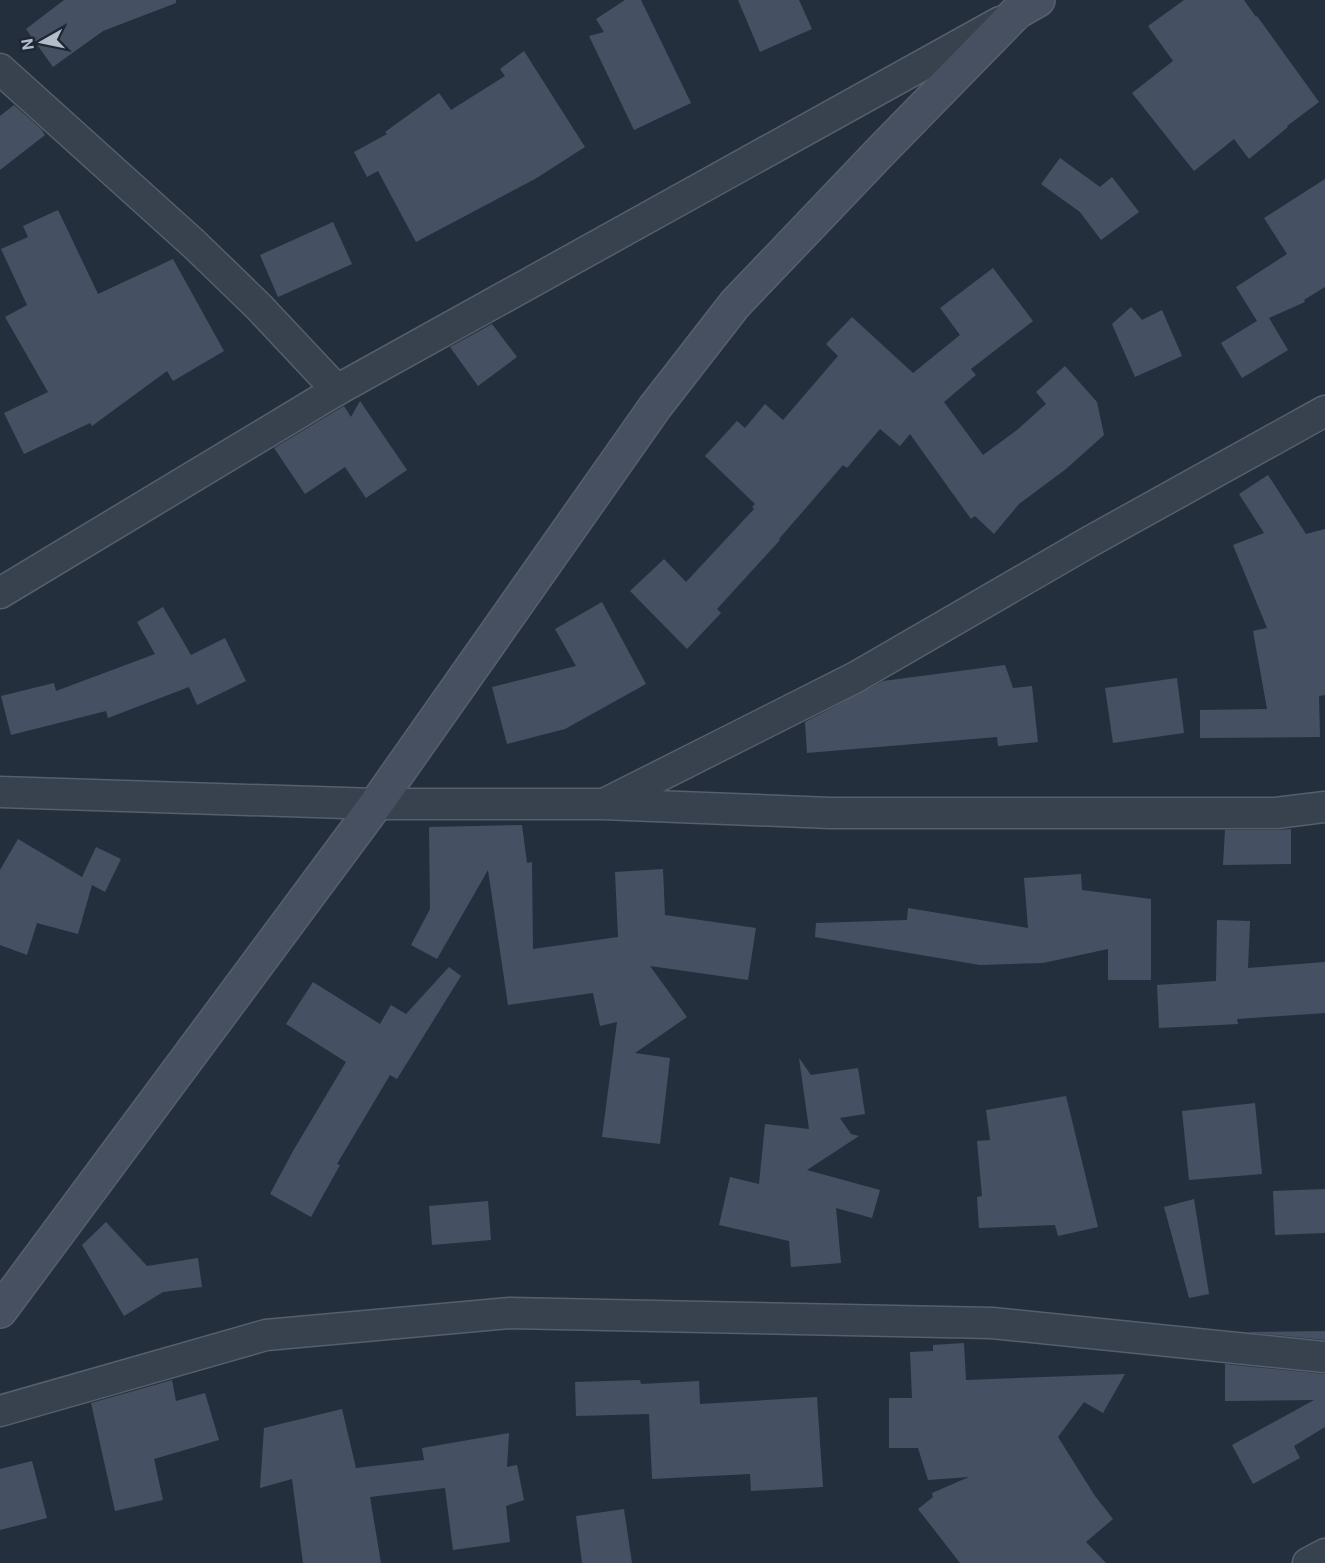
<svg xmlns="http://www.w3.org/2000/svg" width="1325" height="1563" font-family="Roboto,sans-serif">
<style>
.building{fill:#455162}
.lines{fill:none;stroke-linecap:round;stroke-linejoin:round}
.minor-casing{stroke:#565f6c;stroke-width:33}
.secondary-casing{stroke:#565f6c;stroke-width:36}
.minor{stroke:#38414e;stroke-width:30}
.secondary{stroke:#465061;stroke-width:33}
</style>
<rect width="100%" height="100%" fill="#242f3e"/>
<g class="building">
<polygon points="64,0 176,0 176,3 103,31 53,67 26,29"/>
<polygon points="625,0 641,0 691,103 634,130 589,36 604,32 596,19"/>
<polygon points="738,0 799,0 812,29 760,52"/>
<polygon points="1184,0 1244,0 1256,17 1257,16 1319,102 1287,126 1288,127 1249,159 1234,139 1194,171 1132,93 1173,61 1148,26"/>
<polygon points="524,51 585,147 535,179 416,242 378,171 367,177 354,152 387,134 385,132 439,93 451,110 505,76 500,69"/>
<polygon points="14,105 41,129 45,135 0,170 0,116"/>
<polygon points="1060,158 1100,187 1112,177 1139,212 1101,240 1080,212 1041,184"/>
<polygon points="1325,179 1325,287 1304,300 1305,302 1269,318 1288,350 1242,378 1221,343 1257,321 1236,287 1287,254 1264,218"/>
<polygon points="58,210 98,294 173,259 224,351 173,381 167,371 92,426 90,423 24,454 4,413 48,392 5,317 27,305 1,249 28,237 23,226"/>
<polygon points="333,222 352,264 278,297 260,255"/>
<polygon points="993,268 1033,321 971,369 976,375 944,402 983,455 1017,430 1046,404 1036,392 1065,366 1097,402 1104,435 1066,469 1019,504 994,534 975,516 971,519 910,434 900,446 880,429 847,468 843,465 779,539 780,540 717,609 721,613 687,649 630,591 664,559 686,582 754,509 752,507 755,504 705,456 737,421 745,428 765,404 783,420 838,356 826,344 852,317 913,373 960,335 940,308"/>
<polygon points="1131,307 1142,320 1162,310 1182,356 1135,377 1112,324"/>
<polygon points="492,324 517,357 478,386 450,347"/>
<polygon points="360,401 407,470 366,498 345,467 305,494 274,448 344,406 351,417"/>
<polygon points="1268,475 1306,534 1325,529 1325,695 1319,696 1320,737 1200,738 1200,710 1267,709 1253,631 1267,628 1233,545 1264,533 1239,494"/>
<polygon points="602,602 646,684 565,729 507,744 492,687 576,666 555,629"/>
<polygon points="163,607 191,655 225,638 246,681 197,705 189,687 108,718 106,711 11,735 1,696 54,683 56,691 155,654 137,622"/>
<polygon points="1005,665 1013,688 1032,686 1038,742 998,746 997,737 807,753 805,722 883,681"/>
<polygon points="1177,678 1184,733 1113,743 1105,688"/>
<polygon points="522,825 527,863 532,862 533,949 618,937 615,872 663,869 665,915 756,928 748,980 650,966 687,1017 635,1053 670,1058 660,1144 602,1137 617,1022 600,1026 593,993 508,1005 488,870 437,959 411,945 430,909 429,827"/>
<polygon points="1291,829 1291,864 1223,865 1225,830 1276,830"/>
<polygon points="18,839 82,877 96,847 121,859 105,892 92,885 78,934 37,923 27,955 0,945 0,870"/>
<polygon points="1081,874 1082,890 1151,899 1151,980 1108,980 1108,949 1043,963 980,965 815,937 816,923 907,920 908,908 1028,928 1024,878"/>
<polygon points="1217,920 1250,921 1248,968 1325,962 1325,1013 1237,1019 1238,1024 1159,1028 1157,985 1216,981"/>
<polygon points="449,967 461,976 397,1079 390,1075 337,1164 340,1165 311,1217 270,1194 293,1151 346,1062 286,1024 313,982 380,1024 391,1005 406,1014"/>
<polygon points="799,1058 811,1075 858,1068 865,1114 840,1118 851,1134 859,1136 807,1170 880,1190 872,1218 836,1208 841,1263 791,1267 789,1241 719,1225 730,1177 759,1184 765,1124 809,1129"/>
<polygon points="1066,1096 1098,1227 1058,1236 1055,1225 979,1228 977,1197 982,1196 977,1141 990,1140 986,1110"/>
<polygon points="1255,1103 1262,1174 1189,1180 1182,1111"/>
<polygon points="1325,1189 1325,1233 1275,1235 1273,1191"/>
<polygon points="1194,1199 1209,1294 1189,1298 1164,1207"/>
<polygon points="488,1201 491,1240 432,1245 429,1206"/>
<polygon points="106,1222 147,1266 198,1258 202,1287 163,1292 124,1316 82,1245"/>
<polygon points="1325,1331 1325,1340 1245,1332"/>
<polygon points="964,1343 966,1380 1125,1374 1103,1413 1084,1402 1058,1437 1095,1496 1113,1519 1086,1542 1106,1563 960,1563 918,1509 933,1497 932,1493 969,1477 928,1480 918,1448 889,1448 889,1398 912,1398 910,1352 933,1351 933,1345"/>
<polygon points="1225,1364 1325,1374 1325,1427 1294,1446 1300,1458 1253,1484 1232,1445 1314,1400 1225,1401"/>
<polygon points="172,1380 176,1401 205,1393 219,1440 154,1459 163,1500 115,1511 91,1403"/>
<polygon points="640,1380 641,1384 699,1381 700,1404 817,1397 823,1487 751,1491 750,1474 652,1479 649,1414 576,1416 575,1382"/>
<polygon points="342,1409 356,1468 424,1460 422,1448 509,1433 507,1467 517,1465 524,1500 506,1506 510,1542 453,1550 445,1488 370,1497 381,1563 303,1563 292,1479 260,1488 264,1428"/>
<polygon points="32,1461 47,1518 0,1530 0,1469"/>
<polygon points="624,1509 632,1563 582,1563 576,1516"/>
</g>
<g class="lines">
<defs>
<g id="minor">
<polyline points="0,69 194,244 259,307 337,390"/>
<polyline points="0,593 337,390 1000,22"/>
<polyline points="0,792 376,804 603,804 830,813 1276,813 1325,807"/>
<polyline points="606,803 856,677 1089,542 1325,411"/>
<polyline points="0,1411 266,1335 510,1313 992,1323 1325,1357"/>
<polyline points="1308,1563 1325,1554"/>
</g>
<polyline id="secondary" points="0,1311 376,804 655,407 735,304 882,150 1017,12 1038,0"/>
</defs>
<use href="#minor" class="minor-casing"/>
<use href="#secondary" class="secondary-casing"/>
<use href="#minor" class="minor"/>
<use href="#secondary" class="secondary"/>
</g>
<g transform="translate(42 42) rotate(261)" stroke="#1d2633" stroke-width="4.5" paint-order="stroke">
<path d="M0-4.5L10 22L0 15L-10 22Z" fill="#b4bcc9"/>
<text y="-9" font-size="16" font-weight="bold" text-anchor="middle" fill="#b4bcc9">N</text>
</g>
</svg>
